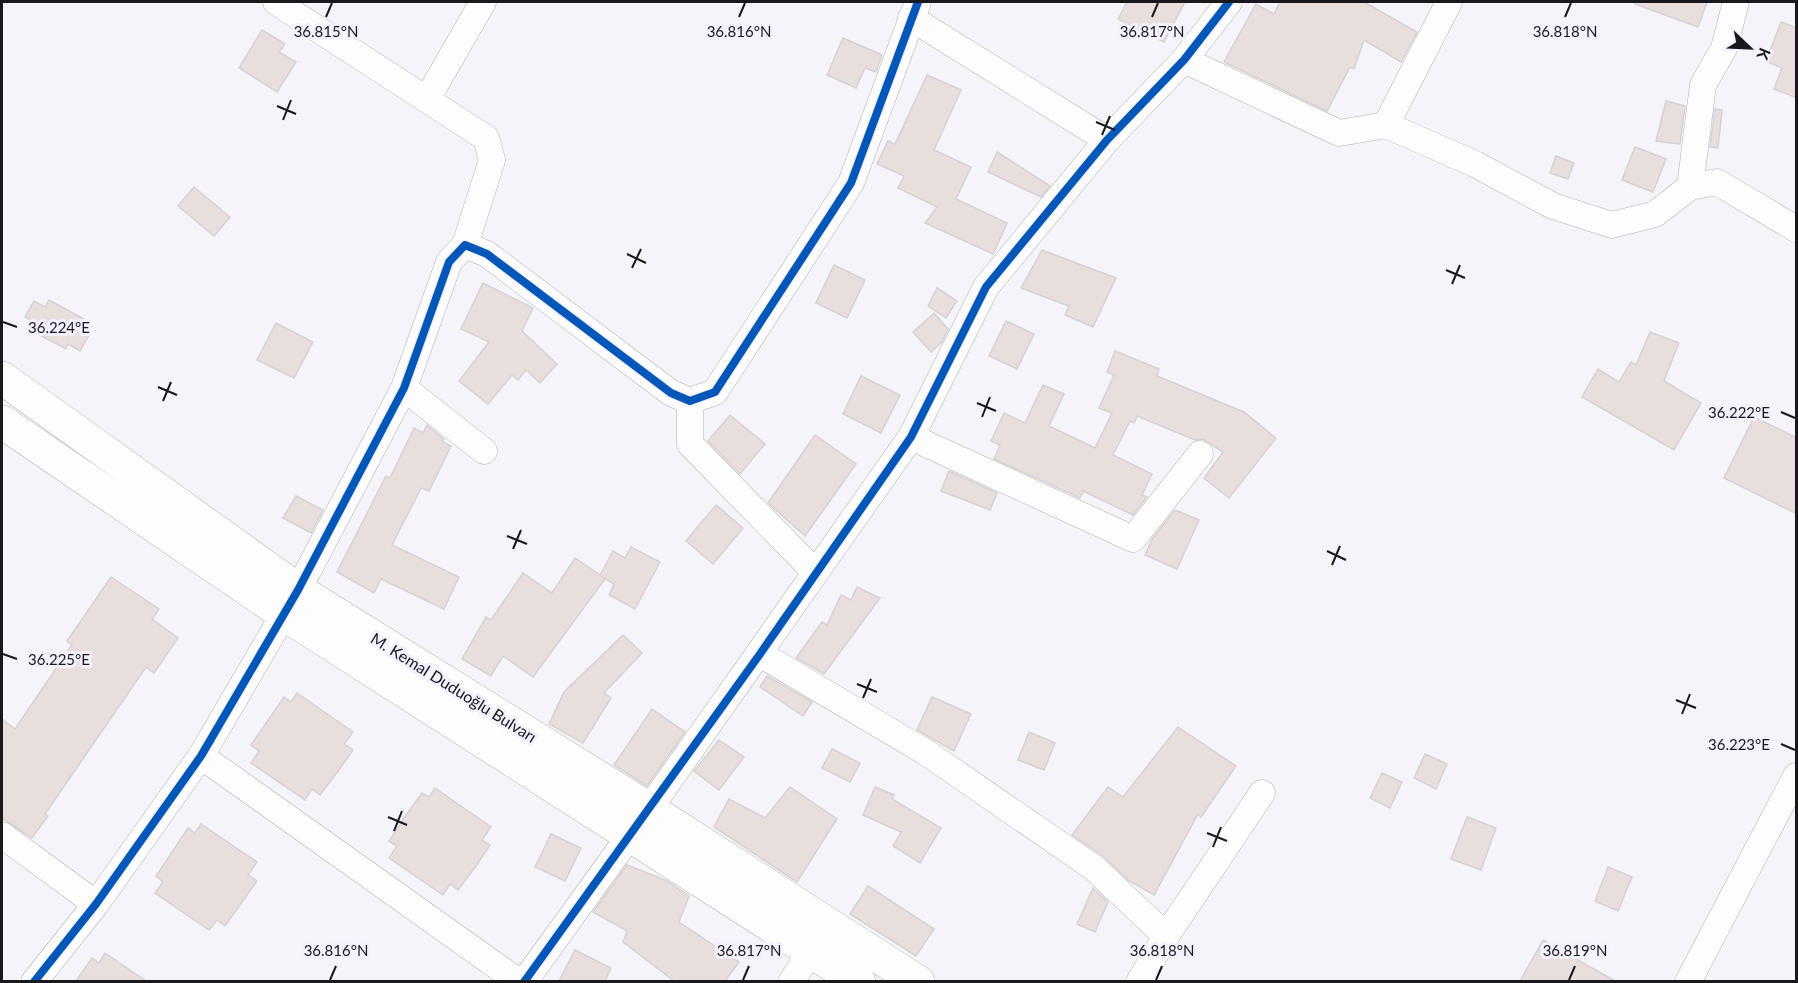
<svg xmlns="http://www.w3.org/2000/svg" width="1798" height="983" font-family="Lato,sans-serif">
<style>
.building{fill:#e8dfdd;stroke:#d5d2d4;stroke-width:1.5}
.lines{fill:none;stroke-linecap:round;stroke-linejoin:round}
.street-casing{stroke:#b2b1b6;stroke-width:27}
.secondary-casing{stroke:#b2b1b6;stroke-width:34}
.street{stroke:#fefdfe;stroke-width:26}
.secondary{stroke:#fefdfe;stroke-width:33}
.cycleway-casing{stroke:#f3f1fd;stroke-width:11}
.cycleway{stroke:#0057b8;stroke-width:8}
.ticks{fill:none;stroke:#19181d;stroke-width:2}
.labels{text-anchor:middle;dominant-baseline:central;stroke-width:6;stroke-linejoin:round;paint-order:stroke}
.street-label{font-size:16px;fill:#19181d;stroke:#f3f1fd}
.ticks-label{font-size:15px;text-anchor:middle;fill:#19181d;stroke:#f3f1fd;stroke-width:6;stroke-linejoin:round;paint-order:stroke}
</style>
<rect width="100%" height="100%" fill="#f5f4fa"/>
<g class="building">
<polygon points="1127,2 1185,2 1164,42 1118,19"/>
<polygon points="1280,2 1364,2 1417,32 1401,62 1364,40 1354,69 1350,67 1327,111 1224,62 1256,4 1274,14"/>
<polygon points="1635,2 1707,2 1698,27 1635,4"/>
<polygon points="1781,22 1797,28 1797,98 1774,89 1782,68 1766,61"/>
<polygon points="262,30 285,44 279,52 296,62 277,92 239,68"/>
<polygon points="843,38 882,55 876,72 865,68 856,88 827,75"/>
<polygon points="927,75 961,90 934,150 971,167 956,199 1007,223 993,254 925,223 937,207 898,188 904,176 877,164 888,141 895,144"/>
<polygon points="1666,101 1685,106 1680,144 1656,141"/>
<polygon points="1715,109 1722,110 1718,148 1710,147"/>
<polygon points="1635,147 1666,159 1653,192 1622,180"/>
<polygon points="997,152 1050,186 1041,197 988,172"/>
<polygon points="1556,156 1574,163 1568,179 1550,173"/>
<polygon points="194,187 230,217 214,236 178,206"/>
<polygon points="1042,250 1116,278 1093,327 1065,315 1069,306 1021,288"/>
<polygon points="834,265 865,280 847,318 816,303"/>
<polygon points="483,283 533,308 522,331 557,364 540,383 526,370 518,380 512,375 488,404 459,381 489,342 461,329"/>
<polygon points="937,288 957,301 946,318 928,306"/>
<polygon points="49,300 84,319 80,327 90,333 80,351 68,344 66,349 32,331 36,323 25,317 34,301 45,307"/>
<polygon points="934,313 948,329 942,342 931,352 913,332"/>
<polygon points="1006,321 1034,334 1017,369 989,356"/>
<polygon points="276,323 313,342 294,378 257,360"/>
<polygon points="1650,332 1679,343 1664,381 1701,403 1674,450 1582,397 1598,369 1619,382 1631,362 1636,365"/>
<polygon points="1115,351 1159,369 1157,376 1244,412 1276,438 1229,498 1204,478 1223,452 1203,439 1195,440 1137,416 1134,423 1130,421 1113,455 1152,474 1142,495 1147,497 1133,515 1083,491 1080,498 994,459 1000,445 991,441 1004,413 1025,423 1043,385 1064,394 1049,426 1095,448 1112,413 1099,408 1114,375 1107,372"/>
<polygon points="861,376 900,395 881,433 843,414"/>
<polygon points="730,415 765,444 740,474 708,441"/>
<polygon points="1754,417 1797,438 1797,514 1724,478"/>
<polygon points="427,425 444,439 443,442 451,446 429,491 421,488 392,545 459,577 444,609 381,579 374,593 337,572 386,476 390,478 414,428 423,433"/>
<polygon points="815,435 856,464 805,536 768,503"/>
<polygon points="949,471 997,493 990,510 941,491"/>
<polygon points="296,496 323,510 311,533 283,518"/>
<polygon points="716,505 743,528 713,564 686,541"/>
<polygon points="1175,510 1199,520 1177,569 1145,555 1152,539"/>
<polygon points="631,547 660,562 635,609 609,595 614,584 602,577 605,579 533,677 503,656 491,676 462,659 486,617 491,620 523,573 552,593 575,558 600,575 613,551 625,558"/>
<polygon points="111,577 159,609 152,619 178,638 154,673 146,667 45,814 48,816 32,838 2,818 2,719 15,729 72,645 67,641"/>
<polygon points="857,587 880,598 824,674 796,658 822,622 827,625 841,595 851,600"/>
<polygon points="623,635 642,653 604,693 611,698 583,743 549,724 564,692"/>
<polygon points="767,676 812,702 803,716 760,687"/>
<polygon points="297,693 353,732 344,744 353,750 338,771 320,795 312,789 305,800 251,763 259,751 251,745 284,697 291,702"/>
<polygon points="932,697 971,714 954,751 917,730"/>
<polygon points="652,709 685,732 647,786 614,765"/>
<polygon points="1178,727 1236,766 1201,817 1198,814 1154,895 1128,880 1103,856 1072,835 1108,787 1123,797"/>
<polygon points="1029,732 1055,743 1044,770 1018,760"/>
<polygon points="719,740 744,757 719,790 694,771"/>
<polygon points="832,749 860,763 850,782 822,768"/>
<polygon points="1425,754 1447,764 1436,789 1414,778"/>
<polygon points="1382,773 1402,782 1390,808 1370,798"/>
<polygon points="790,787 837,819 797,882 714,827 729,799 765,818"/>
<polygon points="875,787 894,795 892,799 941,828 920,863 893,846 901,832 863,815"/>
<polygon points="435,788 491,827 482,840 490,845 476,866 458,890 450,884 443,895 389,858 397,846 389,841 406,815 422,793 429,797"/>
<polygon points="1467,817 1496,828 1481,870 1451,859"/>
<polygon points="201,824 257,862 248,875 257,881 242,902 225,926 217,920 209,930 155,893 163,882 156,876 188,828 195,833"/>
<polygon points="551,834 581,848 565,881 535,867"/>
<polygon points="627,865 665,880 689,896 679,922 739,962 725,981 674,981 623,942 627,931 593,912"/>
<polygon points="1608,867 1632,877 1618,911 1595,901"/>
<polygon points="868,886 934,929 916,956 850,914"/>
<polygon points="1093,888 1108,902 1095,932 1077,924"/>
<polygon points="1543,940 1615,981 1520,981"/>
<polygon points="575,950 611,968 605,981 559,981"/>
<polygon points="105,953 146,981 76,981 92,958 99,963"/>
</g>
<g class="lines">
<defs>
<g id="street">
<polyline points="276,2 486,138 492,160 465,245"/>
<polyline points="1449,2 1386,125 1475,164 1553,206 1612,225 1655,214 1690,187 1717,182 1796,229"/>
<polyline points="911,18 1107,140"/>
<polyline points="1184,60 1339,133 1386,125"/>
<polyline points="427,99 483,2"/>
<polyline points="1690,187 1703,85 1724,48 1736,2"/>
<polyline points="404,388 484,451"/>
<polyline points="690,401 690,444 815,572"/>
<polyline points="911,437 1133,539 1200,454"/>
<polyline points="298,590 404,388 449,262 465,245 487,254 671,393 690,401 715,392 851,183 918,2"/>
<polyline points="760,654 927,753 1094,868 1166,936 1139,982"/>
<polyline points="201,756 519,982"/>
<polyline points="649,809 911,437 986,287 1107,140 1184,60 1229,2"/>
<polyline points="2,835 96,904"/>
<polyline points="1166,936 1262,793"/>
<polyline points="34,982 96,904 201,756 284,614"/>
<polyline points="524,982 631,834"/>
<polyline points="791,982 811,951"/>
<polyline points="1688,982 1796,776"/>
</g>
<g id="secondary">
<polyline points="2,378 298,590 649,809 918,982"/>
<polyline points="2,422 284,614 859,982"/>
</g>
</defs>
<use href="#street" class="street-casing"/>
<use href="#secondary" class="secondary-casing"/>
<use href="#street" class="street"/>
<use href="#secondary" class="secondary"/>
<defs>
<g id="cycleway">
<polyline points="34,982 96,904 201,756 298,590 404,388 449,262 465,245 487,254 671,393 690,401 715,392 851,183 918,2"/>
<polyline points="524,982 760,654 911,437 986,287 1107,140 1184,60 1229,2"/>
</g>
</defs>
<use href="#cycleway" class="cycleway-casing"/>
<use href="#cycleway" class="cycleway"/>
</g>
<path class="ticks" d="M 326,17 L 332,3M 739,17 L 745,3M 1152,17 L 1158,3M 1565,17 L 1571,3M 277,106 L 296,114M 283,120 L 291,100M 1096,122 L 1115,130M 1102,135 L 1110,116M 627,254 L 646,263M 632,268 L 641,249M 1446,270 L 1465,278M 1452,284 L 1460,265M 3,322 L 17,327M 158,387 L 177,395M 163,401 L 171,382M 977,403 L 996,411M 1781,412 L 1795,418M 982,417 L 990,397M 507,536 L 527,544M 513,549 L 521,530M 1327,551 L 1346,560M 1332,565 L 1340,546M 3,654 L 17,659M 857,684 L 877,692M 863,698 L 871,679M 1676,700 L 1696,708M 1682,714 L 1690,694M 1781,744 L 1795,750M 388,817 L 407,825M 394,831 L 402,811M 1207,833 L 1227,841M 1213,847 L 1221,827M 330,980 L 336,966M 743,980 L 749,966M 1156,980 L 1162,966M 1569,980 L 1575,966"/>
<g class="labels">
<g class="street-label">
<text transform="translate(454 687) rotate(32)">M. Kemal Duduoğlu Bulvarı</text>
</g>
</g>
<g class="ticks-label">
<text x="326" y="37">36.815°N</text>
<text x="739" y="37">36.816°N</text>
<text x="1152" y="37">36.817°N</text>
<text x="1565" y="37">36.818°N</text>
<text x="59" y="333">36.224°E</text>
<text x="1739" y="418">36.222°E</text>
<text x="59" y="665">36.225°E</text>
<text x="1739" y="750">36.223°E</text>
<text x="336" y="956">36.816°N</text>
<text x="749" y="956">36.817°N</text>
<text x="1162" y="956">36.818°N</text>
<text x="1575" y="956">36.819°N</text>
</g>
<rect width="1798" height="983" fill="none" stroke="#19181d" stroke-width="6"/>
<g transform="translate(1750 48) rotate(113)" stroke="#f3f1fd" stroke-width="4.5" paint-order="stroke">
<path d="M0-4.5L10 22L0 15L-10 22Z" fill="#19181d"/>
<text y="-9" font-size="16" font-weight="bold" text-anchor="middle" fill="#19181d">K</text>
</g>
</svg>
